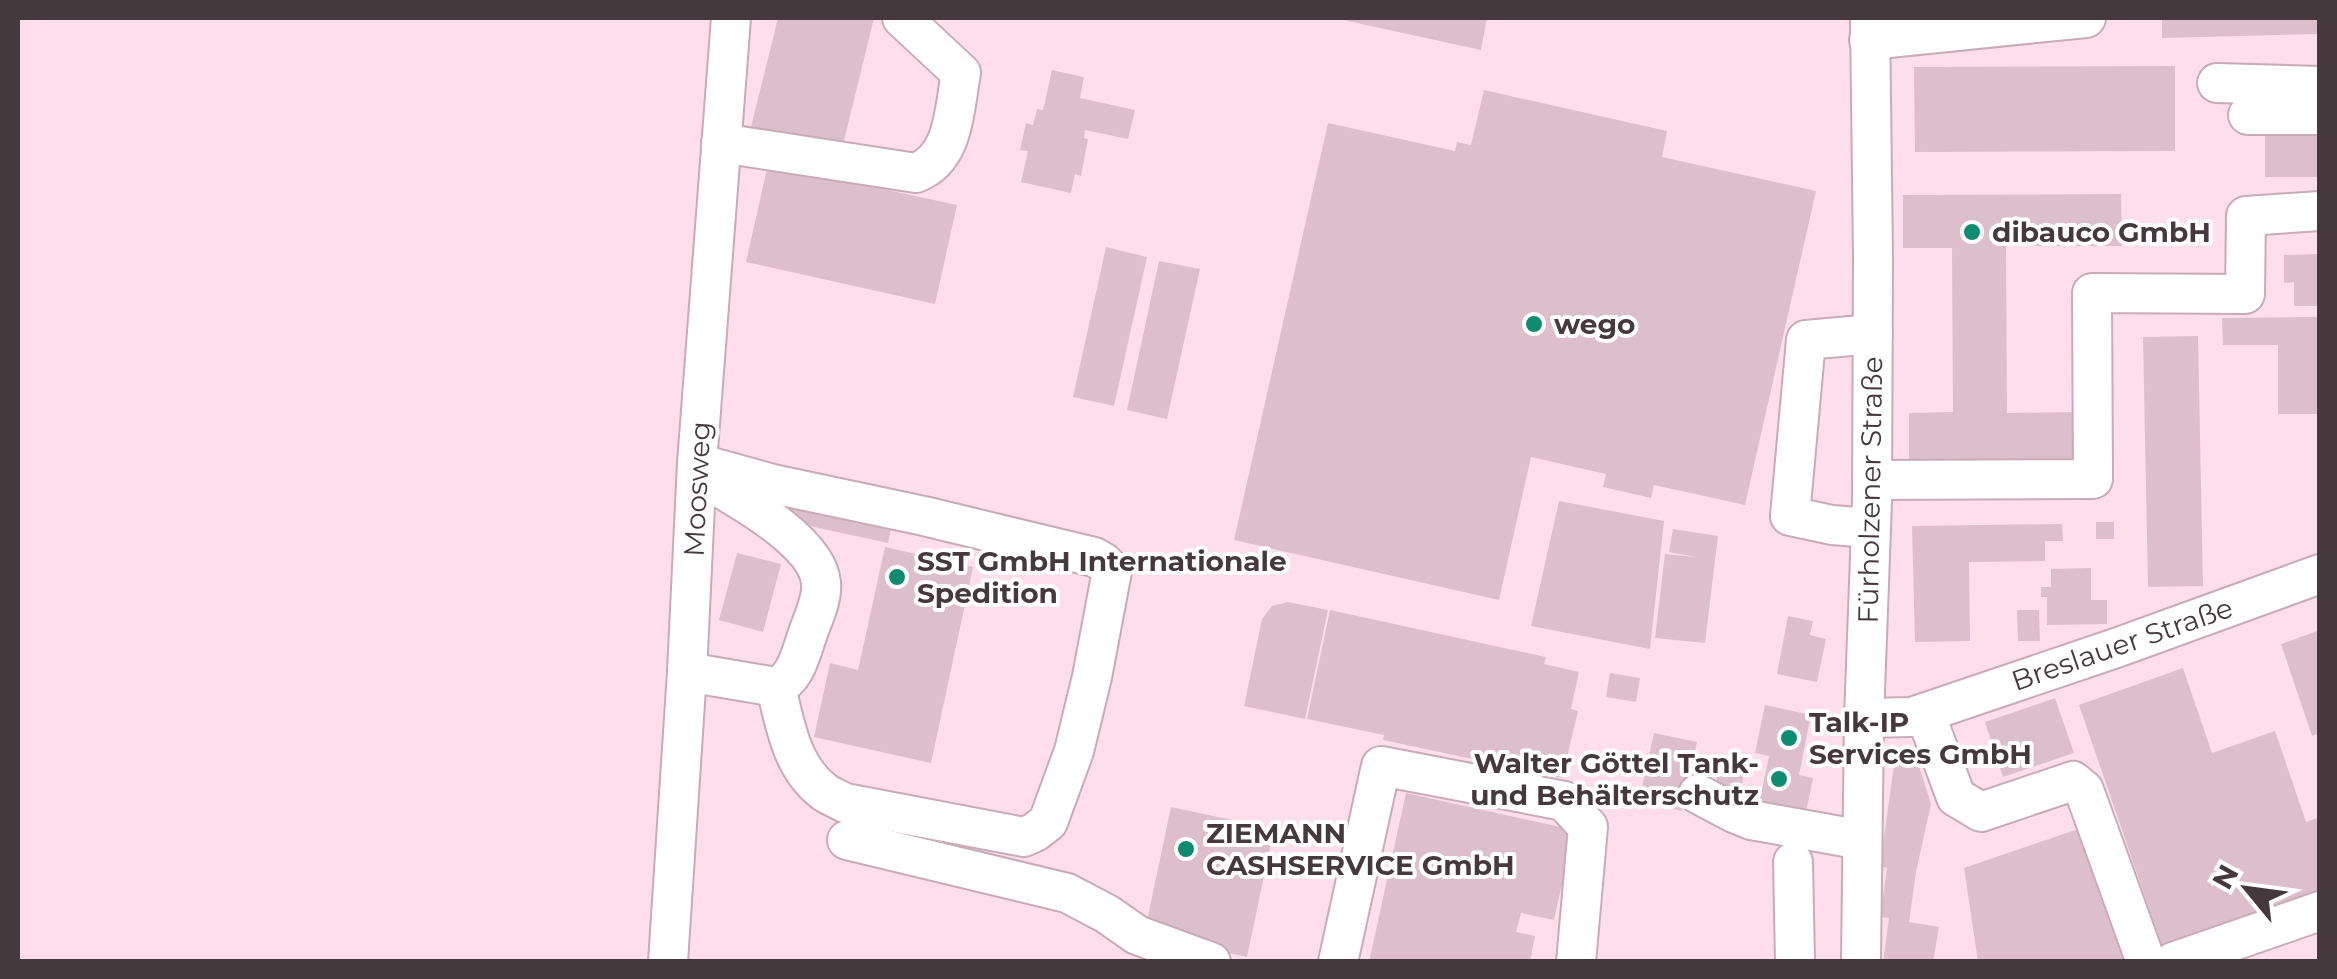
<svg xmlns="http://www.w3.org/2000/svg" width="2337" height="979" font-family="Montserrat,sans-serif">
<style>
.building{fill:#ddbfcb}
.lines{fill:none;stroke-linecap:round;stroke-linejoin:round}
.minor-casing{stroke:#c9abb7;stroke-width:42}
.minor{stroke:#fff;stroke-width:38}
.poi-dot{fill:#0f8b6f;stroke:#fff;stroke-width:4}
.labels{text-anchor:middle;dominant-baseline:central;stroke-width:8;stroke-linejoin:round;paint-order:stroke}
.poi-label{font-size:28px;font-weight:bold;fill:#45393e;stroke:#fff;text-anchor:start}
.street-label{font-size:28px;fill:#45393e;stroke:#fff}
</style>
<rect width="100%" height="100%" fill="#fedeeb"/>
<g class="building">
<polygon points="778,18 874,18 842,149 751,127"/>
<polygon points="1334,18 1487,18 1481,50"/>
<polygon points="2162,18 2320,18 2320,34 2162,38"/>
<polygon points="2175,66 2175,151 1915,152 1914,67"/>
<polygon points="1052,70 1084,77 1080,98 1135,110 1128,139 1085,130 1084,138 1088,139 1081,176 1075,174 1071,193 1021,182 1028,151 1020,150 1026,123 1033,125 1037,109 1043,110"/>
<polygon points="1484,90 1667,131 1662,157 1816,191 1745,505 1654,485 1651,498 1603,487 1606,474 1531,457 1499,600 1234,540 1328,123 1455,151 1457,142 1471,145"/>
<polygon points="2320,125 2320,177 2265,177 2265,126"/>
<polygon points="768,164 957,205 935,304 746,262"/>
<polygon points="2121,194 2122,246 2006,246 2007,413 2076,412 2076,466 1909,468 1909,413 1953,412 1952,248 1903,248 1903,195"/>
<polygon points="1106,247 1147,257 1114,406 1073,397"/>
<polygon points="2320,254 2320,306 2294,306 2294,282 2284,283 2284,255"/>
<polygon points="1159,261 1200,269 1167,419 1127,410"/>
<polygon points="2320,317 2318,414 2278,414 2278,345 2223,345 2222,318"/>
<polygon points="2198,336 2203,586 2148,587 2143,337"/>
<polygon points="783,491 894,515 888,543 777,519"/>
<polygon points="1559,501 1664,521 1650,649 1531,626"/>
<rect x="2096" y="522" width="18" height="17"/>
<polygon points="2062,524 2063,541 2045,541 2045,561 1969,562 1970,641 1915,642 1912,526"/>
<polygon points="1673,529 1718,536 1705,643 1655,638 1665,554 1696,557 1669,552"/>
<polygon points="885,547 973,567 931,763 814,737 830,663 858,670"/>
<polygon points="737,553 781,564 763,632 719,620"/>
<polygon points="2091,568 2091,600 2107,600 2107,624 2047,625 2047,597 2041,597 2041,587 2051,587 2051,569"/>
<polygon points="1288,602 1328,610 1305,719 1244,706 1262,619 1272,606"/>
<polygon points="1330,610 1546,657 1544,664 1579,672 1571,709 1578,711 1562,778 1383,740 1384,735 1307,719"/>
<polygon points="2017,610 2039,610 2040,641 2018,641"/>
<polygon points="1788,616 1813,621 1810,635 1826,639 1817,682 1777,674"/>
<polygon points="2320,630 2320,733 2312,736 2281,644"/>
<polygon points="2183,668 2212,753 2275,731 2306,822 2320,817 2320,900 2165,955 2079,705"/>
<polygon points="1610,673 1640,678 1636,702 1606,697"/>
<polygon points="2055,698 2074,753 2003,777 1985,722"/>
<polygon points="1765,705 1811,715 1799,775 1813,778 1803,827 1756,818 1769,756 1755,753"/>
<polygon points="1654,733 1697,742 1682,811 1639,801"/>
<polygon points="1916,756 1931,804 1916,872 1909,922 1939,927 1933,962 1883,962 1889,918 1880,917 1887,868 1880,866 1894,765"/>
<polygon points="1719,768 1744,774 1739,800 1713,794"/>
<polygon points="1406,793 1574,830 1554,920 1521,913 1516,932 1535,936 1530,962 1369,962"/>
<polygon points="1171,807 1274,829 1247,957 1144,935"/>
<polygon points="2081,828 2126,962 1978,962 1964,868"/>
</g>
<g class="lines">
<defs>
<g id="minor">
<polyline points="1869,40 2086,18"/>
<polyline points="2217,83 2320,86"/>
<polyline points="2248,115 2320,115"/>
<path d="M 721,143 L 916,173 C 955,158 954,109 961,73 L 902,18"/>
<path d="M 697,463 L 773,484 L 924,516 L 1094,557 L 1103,562 L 1112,571 L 1092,677 L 1074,751 L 1048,822 L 1035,832 L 1024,837 L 845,803 C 838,799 829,796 823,791 C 791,766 785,724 776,687"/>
<polyline points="1872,480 2093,479 2092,293 2245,294 2246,216 2320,211"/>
<polyline points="1871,528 1832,525 1790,516 1806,340 1873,334"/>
<path d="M 687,672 L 776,687 C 796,678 800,656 807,636 C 812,620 823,600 821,583 C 818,542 739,499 707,480"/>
<polyline points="1925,713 1956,797 1981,812 2073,781 2084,790 2146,962"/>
<polyline points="1864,718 1912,717 2116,648 2320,574"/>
<polyline points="1698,794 1734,813 1751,820 1862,840"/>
<polyline points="847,840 1067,893 1107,914 1137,935 1211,962"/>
<polyline points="1793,862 1795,962"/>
<polyline points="668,962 687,672 697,463 731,18"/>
<polyline points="1338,962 1381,766 1564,801 1588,827 1576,962"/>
<polyline points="1861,962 1864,718 1872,502 1873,257 1870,18"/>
<polyline points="2173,962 2320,911"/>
</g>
</defs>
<use href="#minor" class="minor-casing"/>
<use href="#minor" class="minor"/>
</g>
<g class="poi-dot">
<circle cx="1972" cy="232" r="10"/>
<circle cx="1534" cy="324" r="10"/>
<circle cx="897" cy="577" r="10"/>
<circle cx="1789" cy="738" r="10"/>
<circle cx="1779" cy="779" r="10"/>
<circle cx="1186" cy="849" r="10"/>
</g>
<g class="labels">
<g class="poi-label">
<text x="1992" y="232">dibauco GmbH</text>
<text x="1554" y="324">wego</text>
<text x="917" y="561">SST GmbH Internationale<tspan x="917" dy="32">Spedition</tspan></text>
<text x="1809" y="722">Talk-IP<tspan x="1809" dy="32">Services GmbH</tspan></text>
<text x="1759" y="763" text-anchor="end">Walter Göttel Tank-<tspan x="1759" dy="32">und Behälterschutz</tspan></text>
<text x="1206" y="833">ZIEMANN<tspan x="1206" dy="32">CASHSERVICE GmbH</tspan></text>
</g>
<g class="street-label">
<text transform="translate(697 489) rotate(-87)">Moosweg</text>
<text transform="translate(1870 490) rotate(-89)">Fürholzener Straße</text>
<text transform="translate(2122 644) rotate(-19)">Breslauer Straße</text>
</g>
</g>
<rect width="2337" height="979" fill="none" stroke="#45393e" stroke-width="40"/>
<g transform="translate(2247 889) rotate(299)" stroke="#ffffff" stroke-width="8" paint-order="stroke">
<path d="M0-8L18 38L0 25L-18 38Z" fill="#45393e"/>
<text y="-15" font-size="28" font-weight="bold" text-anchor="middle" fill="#45393e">N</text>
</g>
</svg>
